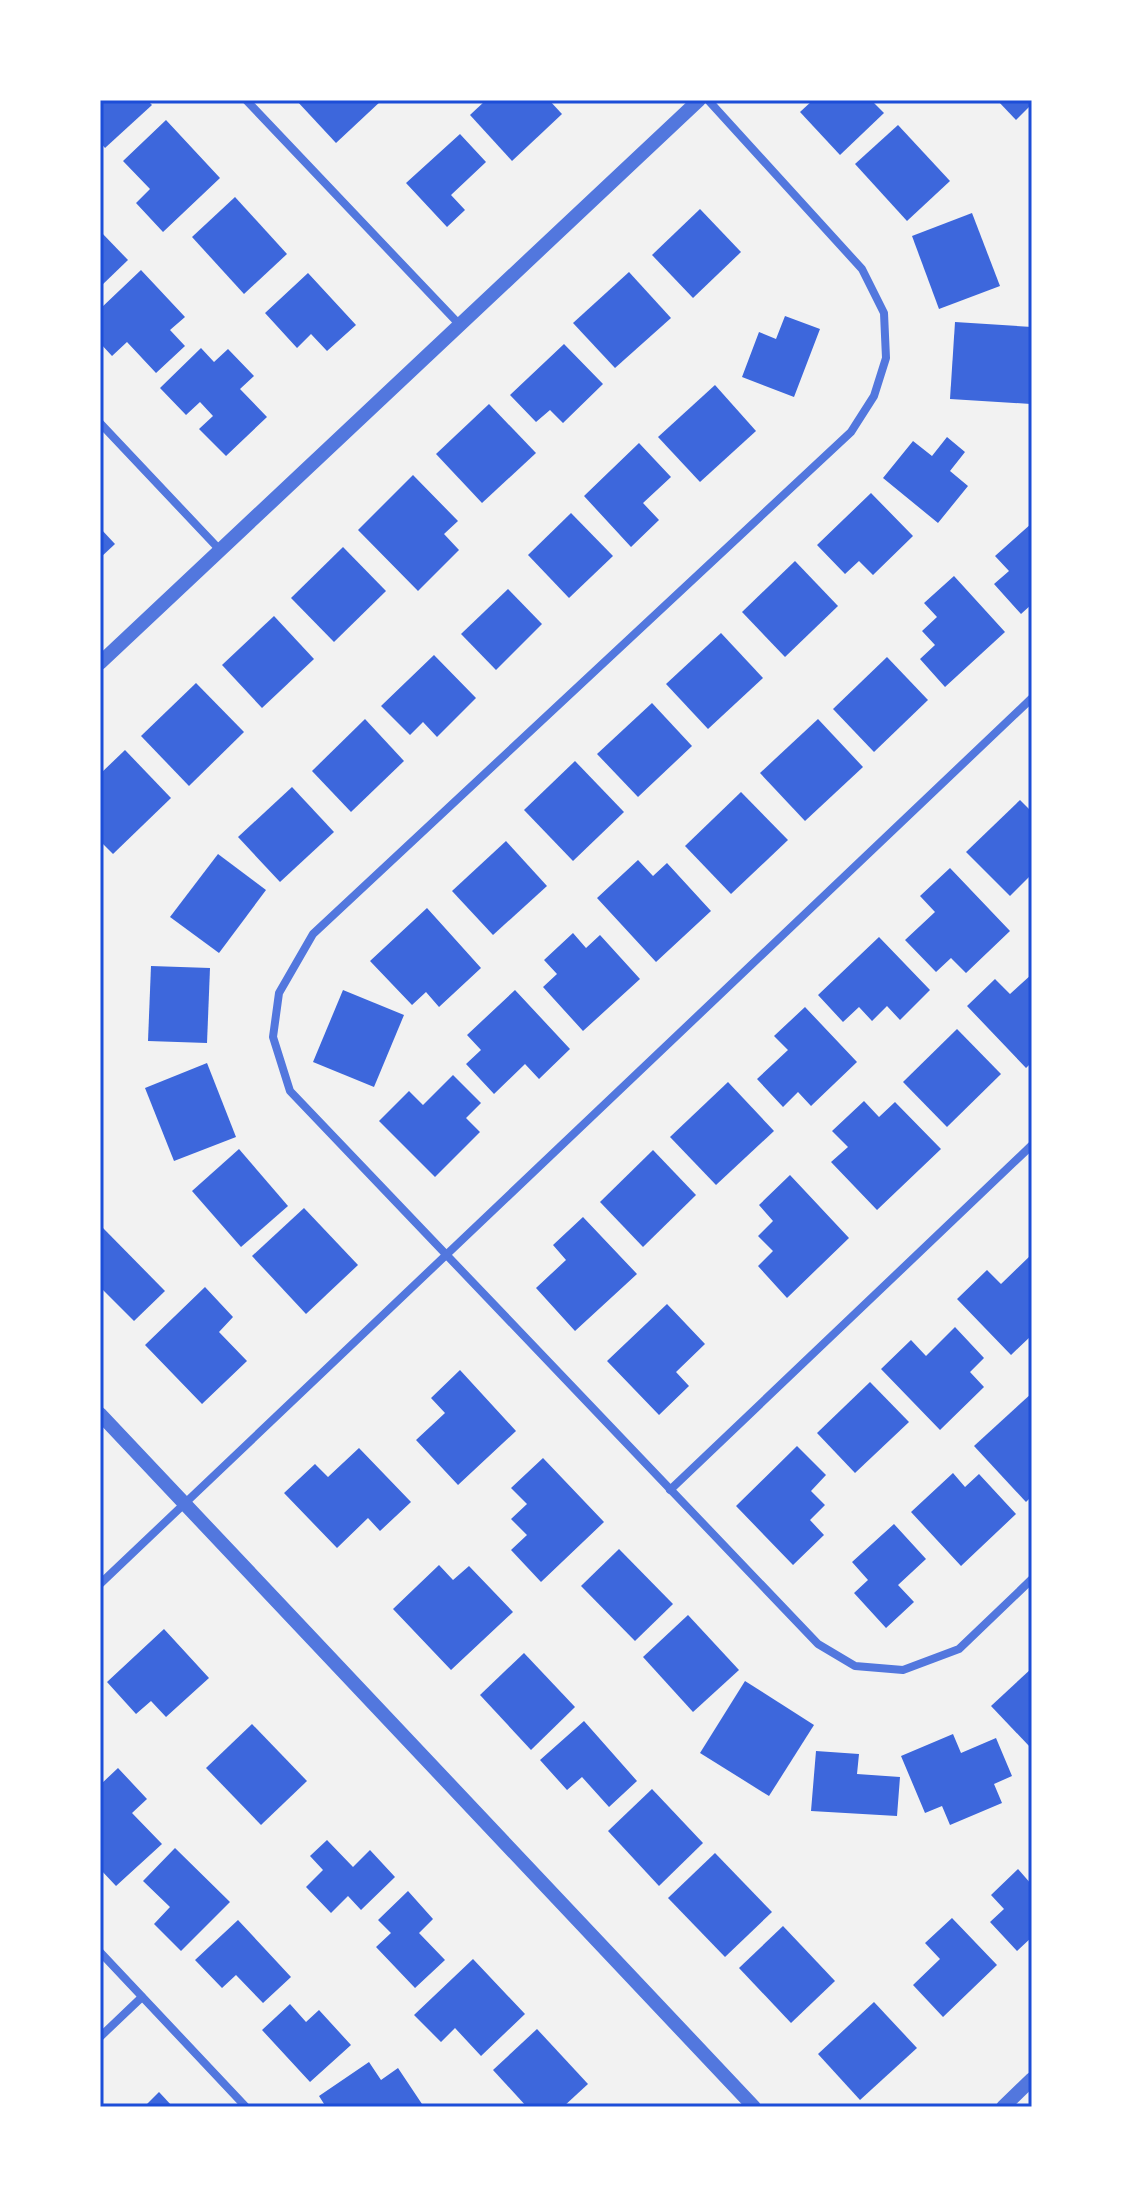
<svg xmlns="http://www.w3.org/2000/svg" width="1132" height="2207" font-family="Inter,sans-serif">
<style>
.building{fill:#3d67dc}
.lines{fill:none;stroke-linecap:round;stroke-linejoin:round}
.minor{stroke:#5277de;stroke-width:8}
.tertiary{stroke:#5277de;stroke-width:14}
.neatline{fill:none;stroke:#1d4ed8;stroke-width:3}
</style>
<rect width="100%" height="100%" fill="#f2f2f2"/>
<g class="building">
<polygon points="100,100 147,100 152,105 105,148 100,142"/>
<polygon points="296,100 382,100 336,143"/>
<polygon points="486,100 549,100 562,114 512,161 470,115"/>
<polygon points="813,100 871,100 884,113 840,155 800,112"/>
<polygon points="997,100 1032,100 1032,104 1016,120"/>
<polygon points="166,120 220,178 163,232 136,203 150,189 123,161"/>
<polygon points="898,125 950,181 907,221 855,164"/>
<polygon points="460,134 486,162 451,195 465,210 447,227 406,183"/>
<polygon points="235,197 287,254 244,294 192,237"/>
<polygon points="700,209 741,252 693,298 652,255"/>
<polygon points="972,213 1000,286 939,309 912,236"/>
<polygon points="100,231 128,260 100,287"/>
<polygon points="141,270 185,317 170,330 185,346 156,373 127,342 112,356 100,343 100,309"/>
<polygon points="629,272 671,318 615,368 573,323"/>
<polygon points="308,273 356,325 327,351 311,334 297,348 265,313"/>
<polygon points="785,316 820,329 794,397 742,377 759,332 776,339"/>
<polygon points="955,322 1032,327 1031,404 950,399"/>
<polygon points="564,344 603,384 563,423 550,410 536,422 510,395"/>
<polygon points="201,348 214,362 228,349 254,376 240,389 267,417 226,456 199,429 213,416 200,402 186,415 160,388"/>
<polygon points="715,385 756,431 700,482 658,437"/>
<polygon points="489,404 536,453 482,503 436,454"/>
<polygon points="947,437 965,452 950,471 968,486 938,523 883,478 913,441 932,456"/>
<polygon points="639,443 671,477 643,503 659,520 631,547 584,496"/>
<polygon points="413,475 458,521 444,534 459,550 418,591 358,530"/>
<polygon points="871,493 913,536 873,575 859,561 845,574 817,545"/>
<polygon points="571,513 613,556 569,598 528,555"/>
<polygon points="1032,523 1032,604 1021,614 994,584 1009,571 995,556"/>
<polygon points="100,528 115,544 100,558"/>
<polygon points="343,547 386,591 334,642 291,598"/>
<polygon points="795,561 838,606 785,657 742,612"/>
<polygon points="954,576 1005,632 945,687 920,659 935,645 922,631 937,617 924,603"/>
<polygon points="508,589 542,624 496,670 461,634"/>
<polygon points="274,616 314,659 262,708 222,665"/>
<polygon points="721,633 763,678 708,729 666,684"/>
<polygon points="434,655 476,698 437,737 423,722 410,735 381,706"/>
<polygon points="887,657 928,700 874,752 833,709"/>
<polygon points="196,683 244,732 189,786 141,736"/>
<polygon points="652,703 692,746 638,797 597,754"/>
<polygon points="365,719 404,761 351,812 312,771"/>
<polygon points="818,719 863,767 805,821 760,773"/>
<polygon points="125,750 171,798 113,854 100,841 100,774"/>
<polygon points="575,761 624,812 573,861 524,810"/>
<polygon points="292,787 334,832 280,882 238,837"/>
<polygon points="741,792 788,840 731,894 685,846"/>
<polygon points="1020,800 1032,812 1032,874 1010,896 966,852"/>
<polygon points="506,841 547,886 493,935 452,891"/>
<polygon points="218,854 266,890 219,953 170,917"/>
<polygon points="638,860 653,876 667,863 711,911 656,962 597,898"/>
<polygon points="950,868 1010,931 966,973 951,958 936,972 905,940 935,912 920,896"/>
<polygon points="427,908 481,968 439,1007 426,992 412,1005 370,961"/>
<polygon points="573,933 586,948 600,935 640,979 583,1031 543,987 557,974 544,960"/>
<polygon points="879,937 930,990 900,1020 887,1006 872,1021 859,1007 843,1022 818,995"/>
<polygon points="151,966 210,968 207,1043 148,1041"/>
<polygon points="1032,974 1032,1062 1026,1068 967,1006 995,979 1010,994"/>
<polygon points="343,990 404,1015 374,1087 313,1062"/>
<polygon points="515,990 570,1049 539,1079 525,1064 494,1094 466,1064 481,1050 467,1035"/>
<polygon points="805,1007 857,1062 811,1106 798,1092 783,1107 757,1079 788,1050 774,1036"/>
<polygon points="957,1029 1001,1074 947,1127 903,1082"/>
<polygon points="207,1063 236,1137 174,1161 145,1088"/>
<polygon points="453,1075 481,1103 466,1118 480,1132 435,1177 379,1121 409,1091 423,1105"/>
<polygon points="728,1082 774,1131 716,1185 670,1137"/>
<polygon points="864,1101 879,1117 895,1102 941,1149 877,1210 831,1162 848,1147 832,1131"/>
<polygon points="239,1149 288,1206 241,1247 192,1191"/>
<polygon points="653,1150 696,1195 643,1247 600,1202"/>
<polygon points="790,1175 849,1238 787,1298 758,1266 773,1251 758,1236 773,1221 759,1205"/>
<polygon points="304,1208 358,1265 306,1314 252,1256"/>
<polygon points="583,1217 637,1274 575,1331 536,1288 566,1260 553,1245"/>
<polygon points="103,1228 165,1291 134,1321 100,1287 100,1231"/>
<polygon points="1032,1254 1032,1335 1011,1355 957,1299 987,1270 1001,1284"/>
<polygon points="205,1287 233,1317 219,1332 247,1361 202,1404 145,1345"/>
<polygon points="667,1304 705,1344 676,1372 689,1386 659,1415 607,1361"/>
<polygon points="955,1327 984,1358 970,1372 984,1387 940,1430 881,1369 911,1340 926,1356"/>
<polygon points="460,1370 516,1431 458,1485 416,1440 445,1413 431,1398"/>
<polygon points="870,1382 909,1422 855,1473 817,1433"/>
<polygon points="1032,1393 1032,1496 1026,1502 974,1446"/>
<polygon points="797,1446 826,1475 811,1491 825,1505 810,1520 824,1535 793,1565 736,1506"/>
<polygon points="359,1448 411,1502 380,1531 368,1518 337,1548 284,1493 315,1464 328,1477"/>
<polygon points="543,1458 604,1522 541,1582 511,1550 527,1535 511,1519 527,1504 511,1488"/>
<polygon points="953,1473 965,1487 979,1474 1016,1514 961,1566 911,1512"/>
<polygon points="894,1524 926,1559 898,1585 914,1602 886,1628 854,1593 868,1580 852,1562"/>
<polygon points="619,1549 673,1604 635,1641 581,1586"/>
<polygon points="439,1565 453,1580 469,1566 513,1612 451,1670 393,1609"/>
<polygon points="688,1615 739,1670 693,1712 643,1657"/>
<polygon points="164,1629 209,1678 166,1717 151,1701 136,1714 107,1682"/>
<polygon points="524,1653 575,1707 531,1750 480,1695"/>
<polygon points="1032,1668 1032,1745 1030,1747 991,1706"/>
<polygon points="745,1681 814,1725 769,1796 700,1753"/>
<polygon points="584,1721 637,1781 609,1807 582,1777 567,1790 540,1760"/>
<polygon points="252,1724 307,1781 261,1825 206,1768"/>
<polygon points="953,1734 961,1753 996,1738 1012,1776 994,1784 1002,1803 950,1825 942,1806 925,1813 901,1756"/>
<polygon points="816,1751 859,1754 857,1774 900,1777 897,1816 811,1811"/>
<polygon points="118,1768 147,1799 132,1813 162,1844 116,1886 100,1869 100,1785"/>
<polygon points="652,1789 703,1843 659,1886 608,1831"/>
<polygon points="327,1840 353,1867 370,1850 395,1877 361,1910 348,1896 331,1913 306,1887 323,1870 310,1856"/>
<polygon points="175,1848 230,1902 181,1951 154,1924 170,1907 143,1881"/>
<polygon points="715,1853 772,1912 725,1957 668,1898"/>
<polygon points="1018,1869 1032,1885 1032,1937 1017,1951 990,1922 1004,1909 991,1895"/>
<polygon points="408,1891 433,1919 419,1933 445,1960 415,1988 376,1947 391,1933 378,1920"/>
<polygon points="952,1918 997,1965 943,2017 913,1985 940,1959 925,1943"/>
<polygon points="238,1920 291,1977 263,2003 236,1975 222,1988 195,1960"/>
<polygon points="783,1926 835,1981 791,2023 739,1968"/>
<polygon points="473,1959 525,2014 481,2056 455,2028 441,2042 414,2015"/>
<polygon points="874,2002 917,2048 860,2100 818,2054"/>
<polygon points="290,2004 306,2022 319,2010 351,2045 310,2082 262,2030"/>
<polygon points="537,2029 588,2084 563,2107 527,2107 493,2070"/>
<polygon points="369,2062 381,2080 398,2068 424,2107 326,2107 319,2096"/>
<polygon points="159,2092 173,2107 144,2107"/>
</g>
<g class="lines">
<g class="minor">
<polyline points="246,100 458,323"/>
<polyline points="708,100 862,269 884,313 886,358 874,396 851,432 313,934 279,993 273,1037 290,1091 818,1644 855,1666 903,1670 959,1649 1032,1579"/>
<polyline points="100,423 219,549"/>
<polyline points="670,1490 1032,1145"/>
<polyline points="100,1584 1032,698"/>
<polyline points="100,1952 246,2107"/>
<polyline points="100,2037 142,1997"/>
</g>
<g class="tertiary">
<polyline points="100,663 699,100"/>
<polyline points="100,1414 754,2107"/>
<polyline points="1003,2107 1032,2079"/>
</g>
</g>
<rect width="1132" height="2207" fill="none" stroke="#ffffff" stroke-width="204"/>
<rect x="102" y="102" width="928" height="2003" class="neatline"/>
</svg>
